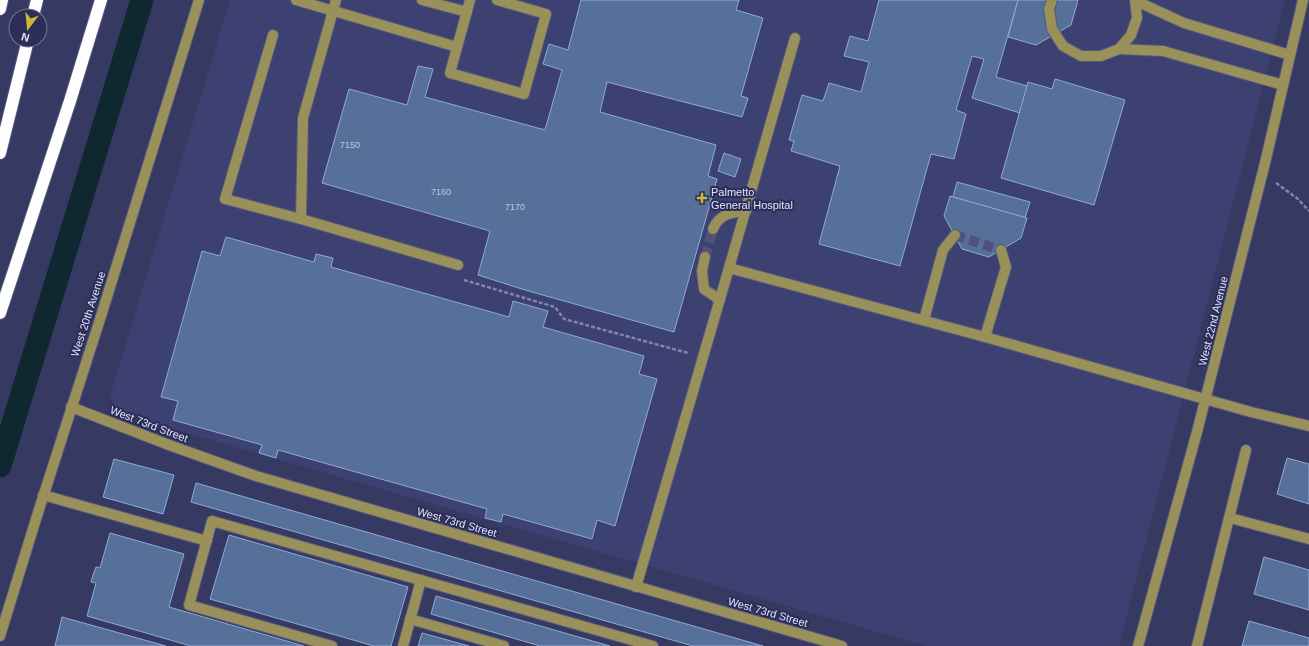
<svg xmlns="http://www.w3.org/2000/svg" width="1309" height="646" font-family="Arial,sans-serif">
<style>
.built{fill:#3d4171}
.lines{fill:none;stroke-linecap:round;stroke-linejoin:round}
.canal{stroke:#0f282f;stroke-width:23}
.building{fill:#567099;stroke:#8eaad6}
.minor-tunnel{stroke:#505379;stroke-width:10;stroke-dasharray:10 5;stroke-linecap:butt}
.minor-casing{stroke:#55587e;stroke-width:12}
.highway-casing{stroke:#55587e;stroke-width:14}
.path{stroke:#8386a9;stroke-width:2.5;stroke-dasharray:4 2;stroke-linecap:butt}
.minor{stroke:#9a905a;stroke-width:10}
.highway{stroke:#fefefe;stroke-width:12}
.poi-dot{fill:#cfb837;stroke:#2c2e57;stroke-width:1.5}
.labels{text-anchor:middle;dominant-baseline:central;stroke-width:4;stroke-linejoin:round;paint-order:stroke}
.number-label{font-size:9px;fill:#bec7e5}
.poi-label{font-size:11px;fill:#e0e4fe;stroke:#2c2e57;text-anchor:start}
.street-label{font-size:11px;fill:#e0e4fe;stroke:#2c2e57}
</style>
<rect width="100%" height="100%" fill="#363962"/>
<polygon class="built" points="230,0 1285,0 1119,646 926,646 152,423 116,410 110,396"/>
<g class="lines">
<polyline class="canal" points="0,466 142,0"/>
</g>
<g class="building">
<polygon points="581,0 739,0 736,10 763,18 741,96 748,98 742,117 607,82 600,112 716,145 708,176 717,179 674,332 525,290 478,275 490,231 322,183 349,89 407,105 418,66 433,69 425,97 545,130 562,70 543,64 549,44 568,50"/>
<polygon points="879,0 1018,0 996,77 1027,86 1020,113 972,98 984,59 972,56 956,110 966,114 954,159 931,154 900,266 819,244 840,166 791,151 794,141 789,140 802,95 823,101 829,83 861,92 869,62 844,56 850,36 868,41"/>
<polygon points="1018,0 1078,0 1071,25 1036,45 1008,37"/>
<polygon points="1055,79 1125,100 1094,205 1001,178 1028,82 1052,89"/>
<polygon points="724,153 741,159 735,177 718,171"/>
<polygon points="957,182 1030,202 1025,218 953,197"/>
<polygon points="950,196 1027,218 1021,238 989,257 962,249 944,216"/>
<polygon points="226,237 314,262 316,254 333,258 331,267 509,317 513,301 548,311 543,327 644,356 639,374 657,379 615,526 597,520 592,539 503,514 501,522 485,518 487,509 278,450 276,458 259,453 262,445 173,420 178,401 161,397 202,251 220,256"/>
<polygon points="1287,458 1309,464 1309,504 1277,494"/>
<polygon points="114,459 174,475 163,514 103,497"/>
<polygon points="196,483 763,646 693,646 191,502"/>
<polygon points="110,533 184,554 169,607 304,646 191,646 87,616 96,583 91,582 93,575 96,567 100,568"/>
<polygon points="229,535 408,587 391,646 374,646 210,599"/>
<polygon points="1264,557 1309,570 1309,610 1254,594"/>
<polygon points="436,596 610,646 540,646 431,614"/>
<polygon points="62,617 166,646 55,646"/>
<polygon points="1249,621 1309,638 1309,646 1242,646"/>
<polygon points="422,633 469,646 418,646"/>
</g>
<g class="lines">
<g class="minor-tunnel">
<polyline points="955,235 1001,250"/>
<polyline points="705,257 713,229"/>
</g>
<defs>
<g id="minor">
<polyline points="296,0 457,47"/>
<polyline points="336,0 303,118 301,219 458,265"/>
<polyline points="422,0 467,12"/>
<polyline points="470,0 450,73 524,94 546,14 497,0"/>
<polyline points="1052,0 1049,9 1052,29 1063,46 1081,56 1101,56 1119,49 1131,35 1137,18 1135,0"/>
<polyline points="1136,1 1184,23 1290,55"/>
<polyline points="273,35 225,199 301,219"/>
<polyline points="1119,49 1163,51 1283,85"/>
<path d="M 713,229 C 719,214 732,212 746,211"/>
<polyline points="705,257 702,271 704,289 720,300"/>
<polyline points="729,268 795,38"/>
<polyline points="924,320 943,250 955,235"/>
<polyline points="985,337 1006,267 1001,250"/>
<polyline points="71,407 169,445 256,476 842,646"/>
<polyline points="43,495 207,541"/>
<polyline points="1230,518 1309,539"/>
<polyline points="636,587 729,268 985,337 1251,412 1309,426"/>
<polyline points="410,619 504,646"/>
<polyline points="0,636 36,519 102,313 199,0"/>
<polyline points="332,646 189,605 212,521 653,646"/>
<polyline points="403,646 421,580"/>
<polyline points="1138,646 1197,432 1265,163 1303,0"/>
<polyline points="1197,646 1246,450"/>
</g>
<g id="highway">
<polyline points="0,9 2,0"/>
<polyline points="33,16 37,0"/>
<polyline points="0,153 28,40"/>
<polyline points="0,313 70,101 101,0"/>
</g>
</defs>
<use href="#minor" class="minor-casing"/>
<use href="#highway" class="highway-casing"/>
<g class="path">
<polyline points="1276,183 1298,199 1309,211"/>
<polyline points="464,280 555,307 564,319 688,353"/>
</g>
<use href="#minor" class="minor"/>
<use href="#highway" class="highway"/>
</g>
<path class="poi-dot" d="M700 192h4v4h4v4h-4v4h-4v-4h-4v-4h4z"/>
<g class="labels">
<g class="number-label">
<text x="350" y="145">7150</text>
<text x="441" y="192">7160</text>
<text x="515" y="207">7170</text>
</g>
<g class="poi-label">
<text x="711" y="192">Palmetto<tspan x="711" dy="13">General Hospital</tspan></text>
</g>
<g class="street-label">
<text transform="translate(88 314) rotate(-72)">West 20th Avenue</text>
<text transform="translate(1213 321) rotate(-76)">West 22nd Avenue</text>
<text transform="translate(149 424) rotate(21)">West 73rd Street</text>
<text transform="translate(457 522) rotate(16)">West 73rd Street</text>
<text transform="translate(768 612) rotate(16)">West 73rd Street</text>
</g>
</g>
<g transform="translate(28 28) rotate(196)"><circle r="19" fill="#2c2e57" stroke="#74779a"/>
<path d="M0-3L7 15L0 10L-7 15Z" fill="#cfb837"/>
<text y="-6" font-size="11" font-weight="bold" text-anchor="middle" fill="#e0e4fe">N</text>
</g>
</svg>
